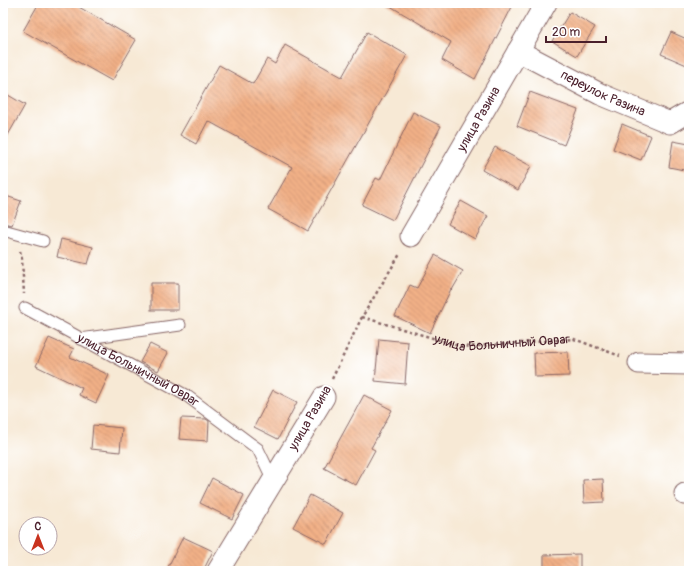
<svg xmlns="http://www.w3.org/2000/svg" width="692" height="574" font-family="Pangolin,sans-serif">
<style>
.building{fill:url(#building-back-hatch)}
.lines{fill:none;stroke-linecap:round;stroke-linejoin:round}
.service-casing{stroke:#876666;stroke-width:13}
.minor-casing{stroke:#876666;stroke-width:23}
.path{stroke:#876666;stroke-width:2.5;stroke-dasharray:3 3;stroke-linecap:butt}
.service{stroke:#fff;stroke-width:11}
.minor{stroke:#fff;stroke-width:21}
.labels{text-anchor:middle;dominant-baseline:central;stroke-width:4;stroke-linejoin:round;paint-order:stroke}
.street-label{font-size:13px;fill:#4a1f2b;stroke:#fff}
</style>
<defs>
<pattern id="building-back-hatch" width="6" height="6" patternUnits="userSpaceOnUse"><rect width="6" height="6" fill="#f2b187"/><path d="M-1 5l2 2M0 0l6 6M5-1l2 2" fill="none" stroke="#c68f6f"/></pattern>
</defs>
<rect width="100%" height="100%" fill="#fff"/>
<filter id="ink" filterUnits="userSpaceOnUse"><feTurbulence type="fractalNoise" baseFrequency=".025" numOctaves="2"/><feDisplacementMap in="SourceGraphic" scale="8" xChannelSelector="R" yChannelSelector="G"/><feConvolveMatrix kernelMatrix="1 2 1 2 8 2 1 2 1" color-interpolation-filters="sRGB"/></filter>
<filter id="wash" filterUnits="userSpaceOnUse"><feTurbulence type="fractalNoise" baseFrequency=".012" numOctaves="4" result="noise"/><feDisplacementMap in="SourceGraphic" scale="16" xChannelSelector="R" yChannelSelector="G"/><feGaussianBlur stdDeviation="0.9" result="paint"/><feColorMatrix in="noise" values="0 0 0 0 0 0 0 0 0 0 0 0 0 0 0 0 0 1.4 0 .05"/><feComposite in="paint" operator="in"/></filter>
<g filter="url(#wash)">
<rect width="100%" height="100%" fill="#f7e9d5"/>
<g id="blocks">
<g class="building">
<polygon points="39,3 72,3 136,40 112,81 23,31"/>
<polygon points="385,3 514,3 475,79 442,60 451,42"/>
<polygon points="570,12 595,27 577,56 552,41"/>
<polygon points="367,32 407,55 308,231 268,209 292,167 208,121 196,144 180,135 219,65 253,84 267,59 275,64 285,45 342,77"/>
<polygon points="671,32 689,40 689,66 661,54"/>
<polygon points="3,92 25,105 3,144"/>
<polygon points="530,92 578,110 564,145 517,126"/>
<polygon points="413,112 441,126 393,220 362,205 376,178 380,180"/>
<polygon points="622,124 651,136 641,160 613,149"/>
<polygon points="673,141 689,144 689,171 669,167"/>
<polygon points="495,147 531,166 518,190 482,170"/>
<polygon points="3,195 21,201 12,225 3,223"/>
<polygon points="461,201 488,216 475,239 448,224"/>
<polygon points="61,239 93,247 88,264 57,257"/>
<polygon points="435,255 463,271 452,290 451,289 430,333 395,316 410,285 417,288"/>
<rect x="151" y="283" width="27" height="27"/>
<polygon points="49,338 74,349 70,357 109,375 96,403 79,395 82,388 36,366"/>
<polygon points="379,339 408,342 405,384 375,381"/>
<polygon points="150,344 168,353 158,371 140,362"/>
<polygon points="568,352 569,376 535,377 534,353"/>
<polygon points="273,390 297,402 278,439 254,427"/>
<polygon points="364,395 392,410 371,448 375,450 356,485 324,468"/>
<polygon points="181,418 206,419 209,421 208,441 179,439"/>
<polygon points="93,425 122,428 120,452 91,449"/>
<polygon points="212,478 244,495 232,519 200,503"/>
<polygon points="603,479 604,502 584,503 583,480"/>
<polygon points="310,495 343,513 326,544 293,527"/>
<polygon points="183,537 213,551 203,571 166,571"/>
<polygon points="580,554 580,571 544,571 544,555"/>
</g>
</g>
</g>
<g filter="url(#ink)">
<use href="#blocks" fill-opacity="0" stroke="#876666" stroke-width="1"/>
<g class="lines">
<defs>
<g id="service">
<polyline points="3,230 43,241"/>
<path id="s2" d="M 25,308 L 187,396 L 258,449 L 273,480"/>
<polyline points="80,339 180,325"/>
</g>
<g id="minor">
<path id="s3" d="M 518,51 L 600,94 L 670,123 L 687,113"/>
<path id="s4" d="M 411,236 L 546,3"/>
<polyline points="639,363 689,364"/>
<polyline points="685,494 689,494"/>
<polyline points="218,571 324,397"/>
</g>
</defs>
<use href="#service" class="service-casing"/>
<use href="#minor" class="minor-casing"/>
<g class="path">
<polyline points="20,251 22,259 24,294"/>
<path id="s1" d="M 362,317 L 463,347 L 574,339 L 620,356"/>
<polyline points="332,379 362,317 400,254"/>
</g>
<use href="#service" class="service"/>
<use href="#minor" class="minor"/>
</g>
</g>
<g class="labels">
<g class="street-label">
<text stroke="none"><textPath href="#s3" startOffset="95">переулок Разина</textPath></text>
<text stroke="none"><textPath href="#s4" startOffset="135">улица Разина</textPath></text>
<text stroke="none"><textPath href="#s1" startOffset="144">улица Больничный Овраг</textPath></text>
<text stroke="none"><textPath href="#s2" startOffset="129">улица Больничный Овраг</textPath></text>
<text transform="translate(310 418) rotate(-60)">улица Разина</text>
</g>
</g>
<rect width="692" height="574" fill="none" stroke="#fff" stroke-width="16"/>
<g transform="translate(38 536)"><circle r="19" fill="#ffffff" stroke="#b7a5aa"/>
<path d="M0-3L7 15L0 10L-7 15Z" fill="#c8321e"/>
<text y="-6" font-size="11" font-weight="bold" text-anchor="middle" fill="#4a1f2b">С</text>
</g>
<path d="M546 36v6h60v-6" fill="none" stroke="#4a1f2b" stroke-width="2"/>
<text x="552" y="36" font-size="12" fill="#4a1f2b" stroke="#ffffff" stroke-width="3" paint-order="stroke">20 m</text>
</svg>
